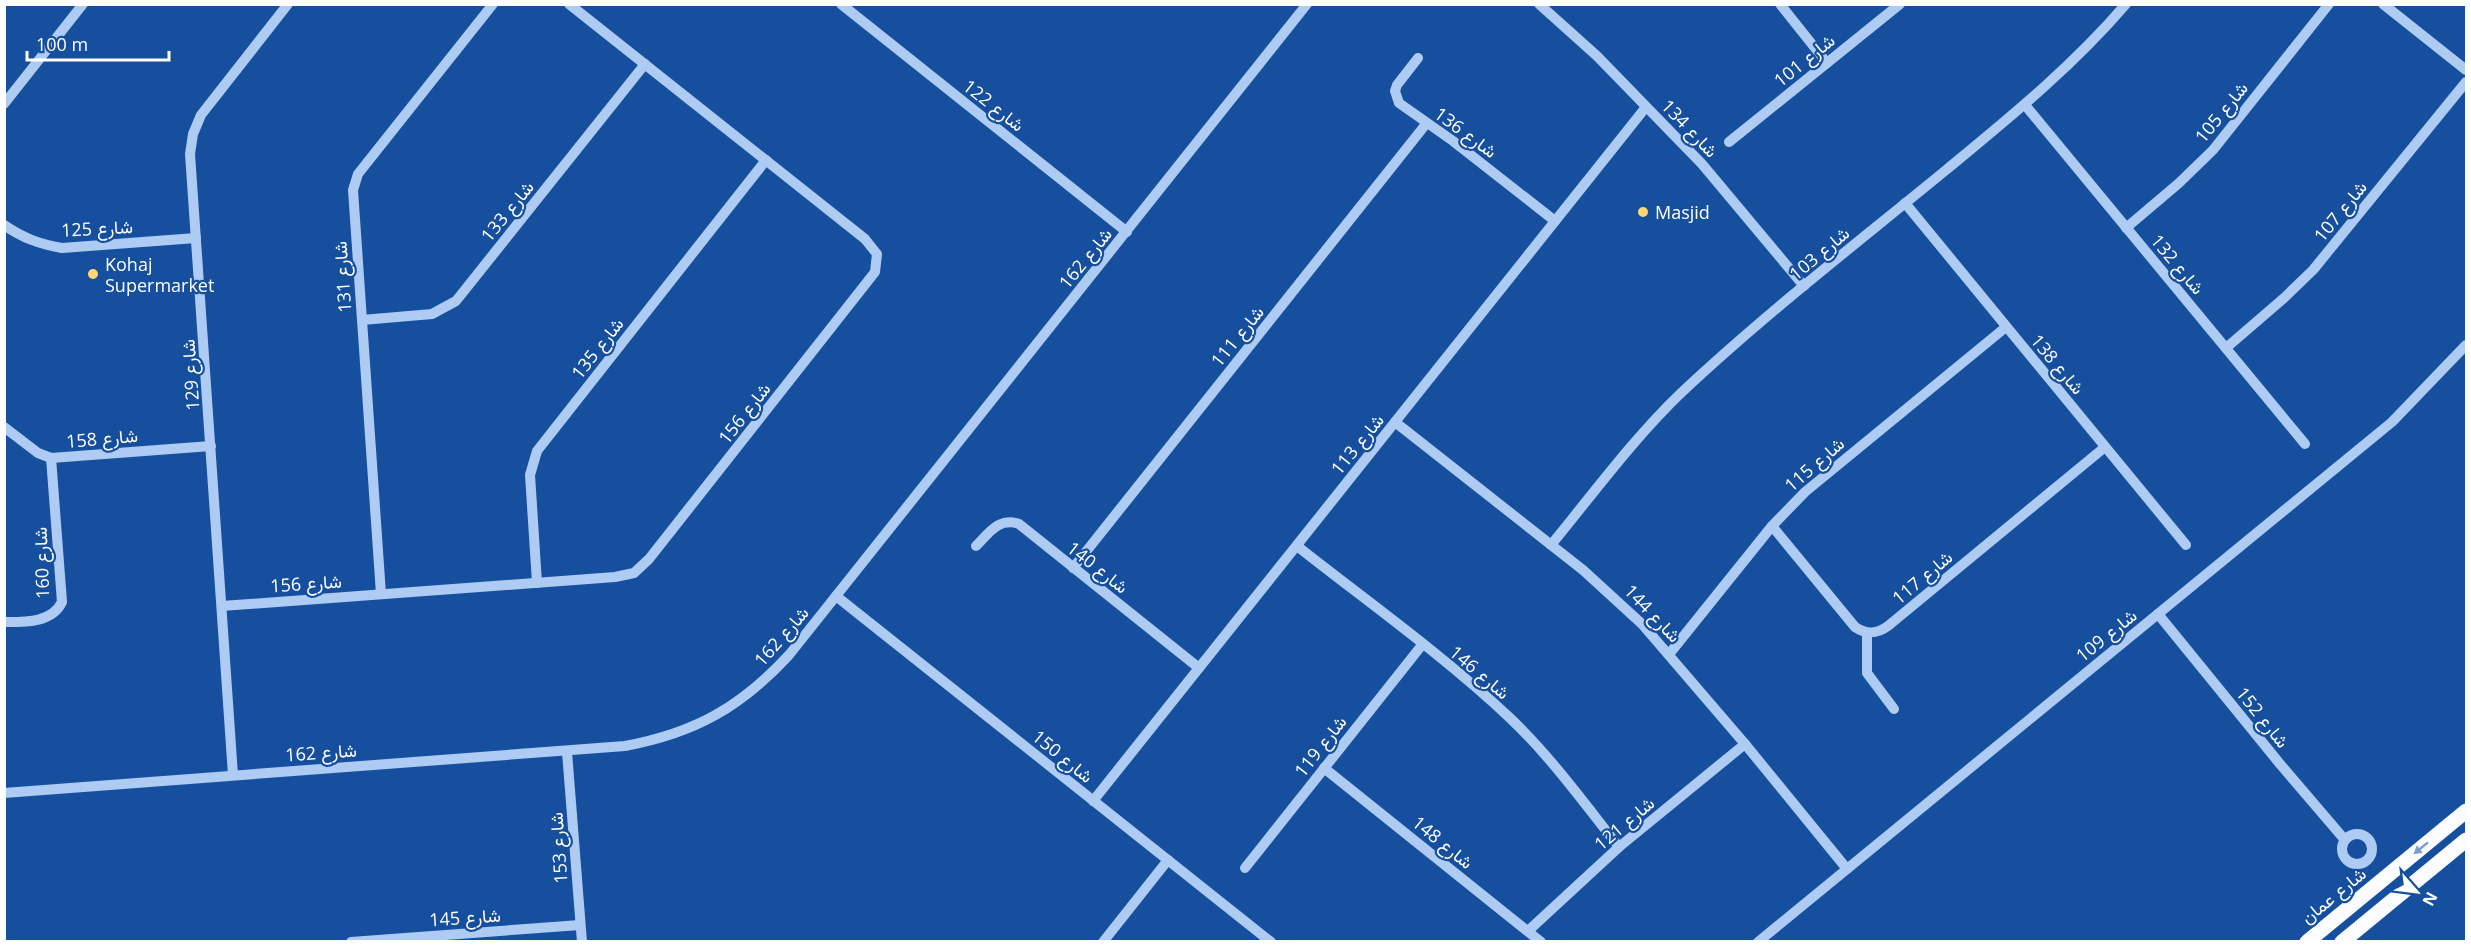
<svg xmlns="http://www.w3.org/2000/svg" width="2471" height="946" font-family="'Open Sans',Vazirmatn,sans-serif">
<style>
.lines{fill:none;stroke-linecap:round;stroke-linejoin:round}
.minor{stroke:#aeccf3;stroke-width:10}
.major{stroke:#fafcff;stroke-width:15}
.oneway{fill:#7d9dca}
.poi-dot{fill:#ffd870;stroke:#164f9e;stroke-width:2}
.labels{text-anchor:middle;dominant-baseline:central;stroke-width:4.5;stroke-linejoin:round;paint-order:stroke}
.street-label{font-size:18px;fill:#fff;stroke:#164f9e}
.poi-label{font-size:18px;fill:#fff;stroke:#164f9e;text-anchor:start}
</style>
<rect width="100%" height="100%" fill="#164f9e"/>
<g class="lines">
<g class="minor">
<polyline points="841,4 1127,232"/>
<polyline points="1539,4 1597,56 1702,164 1804,286"/>
<polyline points="1780,4 1827,63"/>
<polyline points="2383,4 2466,70"/>
<polyline points="1418,58 1397,85 1395,91 1399,103 1453,141 1555,221"/>
<polyline points="4,104 83,4"/>
<polyline points="2025,105 2305,444"/>
<polyline points="1729,142 1900,4"/>
<polyline points="1905,203 2186,545"/>
<path d="M 4,225 C 23,238 39,244 62,248 L 196,238"/>
<polyline points="2126,228 2179,183 2213,150 2329,4"/>
<polyline points="362,320 432,314 456,301 645,64"/>
<polyline points="2226,348 2284,298 2313,270 2466,82"/>
<polyline points="1395,422 1583,570 1642,624 1745,744 1847,869"/>
<polyline points="4,427 38,453 51,458 211,446"/>
<path d="M 1772,526 L 1855,627 C 1867,635 1877,634 1888,626 L 2105,447"/>
<path d="M 1551,545 C 1593,494 1633,439 1681,393 C 1765,314 1857,243 1946,170 C 2009,118 2072,67 2126,4"/>
<path d="M 976,546 C 989,533 999,517 1019,524 L 1199,668"/>
<path d="M 1297,546 C 1368,602 1444,656 1510,718 C 1551,757 1584,803 1619,847"/>
<polyline points="1073,568 1426,124"/>
<polyline points="537,583 530,475 537,451 766,160"/>
<polyline points="381,594 353,190 358,174 493,4"/>
<polyline points="836,596 1271,942"/>
<polyline points="222,606 615,577 634,573 649,559 875,272 877,254 865,239 569,4"/>
<polyline points="2158,614 2280,764 2345,840"/>
<path d="M 4,622 C 25,622 52,623 62,602 L 51,458"/>
<polyline points="1867,633 1867,673 1894,709"/>
<polyline points="1670,653 1772,526 1805,492 2006,327"/>
<polyline points="567,752 582,942"/>
<polyline points="1324,768 1541,942"/>
<polyline points="233,775 190,154 193,134 201,115 288,4"/>
<path d="M 4,793 L 625,746 C 695,733 741,707 789,655 L 1307,4"/>
<polyline points="1093,801 1646,107"/>
<circle cx="2357" cy="849" r="15"/>
<polyline points="1245,868 1422,645"/>
<polyline points="1528,931 1619,847 1745,744"/>
<polyline points="351,942 580,925"/>
<polyline points="1103,942 1168,860"/>
<polyline points="1758,942 2392,422 2466,345"/>
</g>
<g class="major">
<polyline points="2307,942 2466,811"/>
<polyline points="2342,942 2466,840"/>
</g>
</g>
<defs><path id="oneway-solid" d="M-6-.8H1V-3.2L6.5 0L1 3.2V.8H-6Z" transform="scale(1.5)"/></defs>
<use class="oneway" href="#oneway-solid" transform="translate(2421 848) rotate(141)"/>
<g class="poi-dot">
<circle cx="1643" cy="212" r="6"/>
<circle cx="93" cy="274" r="6"/>
</g>
<g class="labels">
<g class="street-label">
<text transform="translate(1804 60) rotate(-39)">شارع 101</text>
<text transform="translate(994 105) rotate(38)">شارع 122</text>
<text transform="translate(2221 112) rotate(-51)">شارع 105</text>
<text transform="translate(1690 128) rotate(46)">شارع 134</text>
<text transform="translate(1466 132) rotate(36)">شارع 136</text>
<text transform="translate(507 211) rotate(-51)">شارع 133</text>
<text transform="translate(2340 211) rotate(-51)">شارع 107</text>
<text transform="translate(97 228) rotate(-3)">شارع 125</text>
<text transform="translate(1819 253) rotate(-40)">شارع 103</text>
<text transform="translate(1085 258) rotate(-51)">شارع 162</text>
<text transform="translate(2178 264) rotate(50)">شارع 132</text>
<text transform="translate(342 277) rotate(-94)">شارع 131</text>
<text transform="translate(1237 336) rotate(-51)">شارع 111</text>
<text transform="translate(597 348) rotate(-52)">شارع 135</text>
<text transform="translate(2058 364) rotate(50)">شارع 138</text>
<text transform="translate(190 375) rotate(-94)">شارع 129</text>
<text transform="translate(744 413) rotate(-52)">شارع 156</text>
<text transform="translate(102 438) rotate(-5)">شارع 158</text>
<text transform="translate(1357 444) rotate(-51)">شارع 113</text>
<text transform="translate(1814 464) rotate(-41)">شارع 115</text>
<text transform="translate(41 563) rotate(-92)">شارع 160</text>
<text transform="translate(1098 567) rotate(38)">شارع 140</text>
<text transform="translate(1922 577) rotate(-40)">شارع 117</text>
<text transform="translate(306 583) rotate(-4)">شارع 156</text>
<text transform="translate(1653 613) rotate(46)">شارع 144</text>
<text transform="translate(2106 635) rotate(-39)">شارع 109</text>
<text transform="translate(781 636) rotate(-49)">شارع 162</text>
<text transform="translate(1480 672) rotate(40)">شارع 146</text>
<text transform="translate(2263 717) rotate(51)">شارع 152</text>
<text transform="translate(1320 746) rotate(-52)">شارع 119</text>
<text transform="translate(321 752) rotate(-4)">شارع 162</text>
<text transform="translate(1063 756) rotate(39)">شارع 150</text>
<text transform="translate(1624 823) rotate(-40)">شارع 121</text>
<text transform="translate(1443 842) rotate(39)">شارع 148</text>
<text transform="translate(558 848) rotate(-94)">شارع 153</text>
<text transform="translate(2333 895) rotate(-39)">شارع عمان</text>
<text transform="translate(465 917) rotate(-4)">شارع 145</text>
</g>
<g class="poi-label">
<text x="1655" y="212">Masjid</text>
<text x="105" y="264">Kohaj<tspan x="105" dy="21">Supermarket</tspan></text>
</g>
</g>
<rect width="2471" height="946" fill="none" stroke="#ffffff" stroke-width="12"/>
<g transform="translate(2417 892) rotate(118)" stroke="#164f9e" stroke-width="4.5" paint-order="stroke">
<path d="M0-4.5L10 22L0 15L-10 22Z" fill="#ffffff"/>
<text y="-9" font-size="16" font-weight="bold" text-anchor="middle" fill="#ffffff">N</text>
</g>
<path d="M27 51v9h142v-9" fill="none" stroke="#ffffff" stroke-width="3"/>
<text x="36" y="51" font-size="18" fill="#ffffff" stroke="#164f9e" stroke-width="4.5" paint-order="stroke">100 m</text>
</svg>
